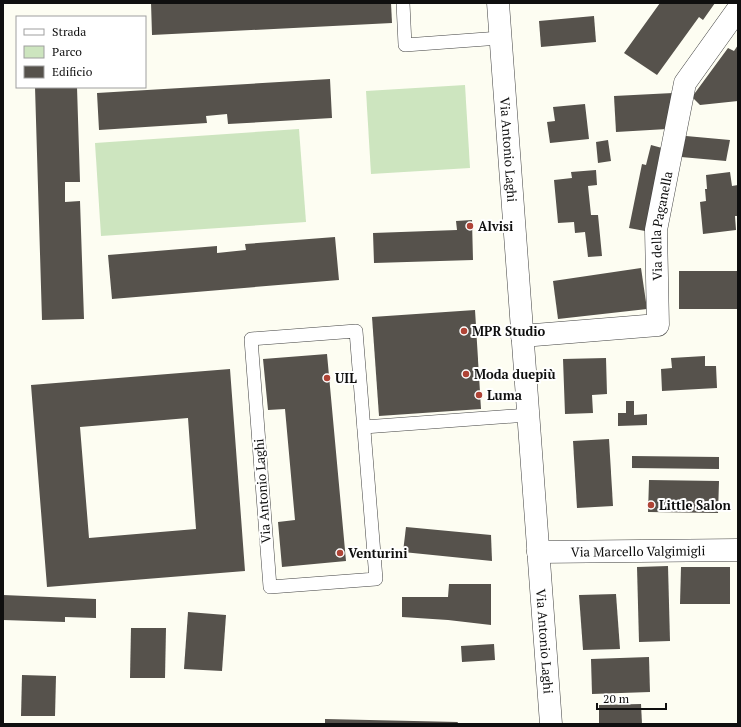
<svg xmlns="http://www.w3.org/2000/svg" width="741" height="727" font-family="'PT Serif',serif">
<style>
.green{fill:#cde5bf}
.building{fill:#56524c;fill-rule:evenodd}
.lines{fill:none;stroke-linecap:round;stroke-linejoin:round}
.lane-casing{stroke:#424242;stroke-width:14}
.street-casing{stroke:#424242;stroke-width:23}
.lane{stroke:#fff;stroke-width:13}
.street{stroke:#fff;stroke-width:22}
.poi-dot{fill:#af4436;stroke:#fff;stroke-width:1.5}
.labels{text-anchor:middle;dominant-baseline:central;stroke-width:4;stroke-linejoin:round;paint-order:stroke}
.street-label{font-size:13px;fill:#0f0f0f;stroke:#fff}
.poi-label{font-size:13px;font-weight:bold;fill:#0f0f0f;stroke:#fff;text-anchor:start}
</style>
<rect width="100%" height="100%" fill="#fdfdf2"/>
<g class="green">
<polygon points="465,85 470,168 371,174 366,91"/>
<polygon points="299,129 306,222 101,236 95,143"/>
</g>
<g class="building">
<polygon points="151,3 391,3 392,23 152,35"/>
<polygon points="660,3 715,3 703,20 699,17 657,75 624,53"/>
<polygon points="594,16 596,42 541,47 539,21"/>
<polygon points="738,45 738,101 700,105 692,97 728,48 734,51"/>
<polygon points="330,79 332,118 228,124 227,114 206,116 207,123 99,130 97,93"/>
<polygon points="35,87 77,87 80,182 65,182 65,202 80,201 84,319 42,320"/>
<polygon points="673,93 667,129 616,132 614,96"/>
<polygon points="585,104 589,139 550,143 547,122 555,121 553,107"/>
<polygon points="686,136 730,140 726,161 681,157"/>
<polygon points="608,140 611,161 598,163 596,142"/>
<polygon points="651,145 662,148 645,231 629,228 642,164 646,165"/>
<polygon points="596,170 597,185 588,186 591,215 598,215 602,256 588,257 585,232 575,233 574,222 558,223 554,180 572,178 571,172"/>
<polygon points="730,172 732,186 738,185 738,216 735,216 736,230 703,234 700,202 706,201 705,189 707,189 706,175"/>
<polygon points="472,220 473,260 374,263 373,233 457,230 456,221"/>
<polygon points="335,237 339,280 112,299 108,255 217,246 217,253 246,250 245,244"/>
<polygon points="641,268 647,309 558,319 553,281"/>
<rect x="679" y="271" width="59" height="38"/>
<polygon points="475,310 481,409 379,416 372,317"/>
<polygon points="327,354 346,561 282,567 278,522 295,520 285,409 268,410 263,359"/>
<polygon points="705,356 705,366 716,366 717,388 662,391 661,369 672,368 671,358"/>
<polygon points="606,358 607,394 592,395 593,413 565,414 563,359"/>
<path d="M 230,369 L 245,571 L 47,587 L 31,385 ZM 188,418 L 196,529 L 89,538 L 80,427 Z"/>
<polygon points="626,401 634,401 634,415 647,414 647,425 618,426 618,413 626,413"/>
<polygon points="609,439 613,506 577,508 573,441"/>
<polygon points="632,456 719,457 719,469 632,468"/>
<polygon points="649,480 719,481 718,513 648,512"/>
<polygon points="406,527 491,535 492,561 403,552"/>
<polygon points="668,566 670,641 639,642 637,567"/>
<polygon points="681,567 730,567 730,604 680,604"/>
<polygon points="449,584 491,584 491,625 448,620 402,617 402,597 448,597"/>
<polygon points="616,594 620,649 583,650 579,595"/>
<polygon points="3,595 96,599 96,618 65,617 65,622 3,620"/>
<polygon points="188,612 226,615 222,671 184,669"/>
<polygon points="131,628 166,628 165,678 130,678"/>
<polygon points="494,644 495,660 462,662 461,646"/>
<polygon points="649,657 650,692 592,694 591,659"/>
<polygon points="22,675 56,676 55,716 21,716"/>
<polygon points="641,704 642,724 599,724 599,705"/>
<polygon points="325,719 458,722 457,724 325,724"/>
</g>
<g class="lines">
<defs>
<g id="lane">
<polyline points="403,3 405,45 500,38"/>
<polygon points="356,331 376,579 270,587 251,339"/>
<polyline points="364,427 528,415"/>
</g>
<g id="street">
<path id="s1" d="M 498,3 L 551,724"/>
<path id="s2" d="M 522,336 L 658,325 L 656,230 L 685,83 L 738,9"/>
<path id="s3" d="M 538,552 L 738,550"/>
</g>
</defs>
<use href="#lane" class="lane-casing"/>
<use href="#street" class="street-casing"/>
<use href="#lane" class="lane"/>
<use href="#street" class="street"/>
</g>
<g class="poi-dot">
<circle cx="470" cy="226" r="4"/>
<circle cx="464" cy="331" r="4"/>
<circle cx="466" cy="374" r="4"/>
<circle cx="327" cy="378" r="4"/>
<circle cx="479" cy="395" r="4"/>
<circle cx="651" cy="505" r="4"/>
<circle cx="340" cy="553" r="4"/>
</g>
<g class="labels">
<g class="street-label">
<text stroke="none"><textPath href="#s1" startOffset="147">Via Antonio Laghi</textPath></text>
<text stroke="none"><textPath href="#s2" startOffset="236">Via della Paganella</textPath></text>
<text transform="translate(262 491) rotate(-94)">Via Antonio Laghi</text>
<text stroke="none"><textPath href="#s3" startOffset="100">Via Marcello Valgimigli</textPath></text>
<text stroke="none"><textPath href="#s1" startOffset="640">Via Antonio Laghi</textPath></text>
</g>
<g class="poi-label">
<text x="478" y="226">Alvisi</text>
<text x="472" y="331">MPR Studio</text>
<text x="474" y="374">Moda duepiù</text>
<text x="335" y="378">UIL</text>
<text x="487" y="395">Luma</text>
<text x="659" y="505">Little Salon</text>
<text x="348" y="553">Venturini</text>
</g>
</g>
<rect width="741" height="727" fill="none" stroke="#0f0f0f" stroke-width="8"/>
<rect x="16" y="16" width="130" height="72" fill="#ffffff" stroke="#9f9f9f"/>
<rect x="24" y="29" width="20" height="6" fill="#ffffff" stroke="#9f9f9f"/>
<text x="52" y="36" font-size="12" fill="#0f0f0f">Strada</text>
<rect x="24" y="46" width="20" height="12" fill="#cde5bf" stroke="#9f9f9f"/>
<text x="52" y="56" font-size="12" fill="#0f0f0f">Parco</text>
<rect x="24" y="66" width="20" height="12" fill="#56524c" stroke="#9f9f9f"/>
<text x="52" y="76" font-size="12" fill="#0f0f0f">Edificio</text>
<path d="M597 703v6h69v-6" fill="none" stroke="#0f0f0f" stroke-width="2"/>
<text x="603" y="703" font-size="12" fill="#0f0f0f" stroke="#ffffff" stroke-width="3" paint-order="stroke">20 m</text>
</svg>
